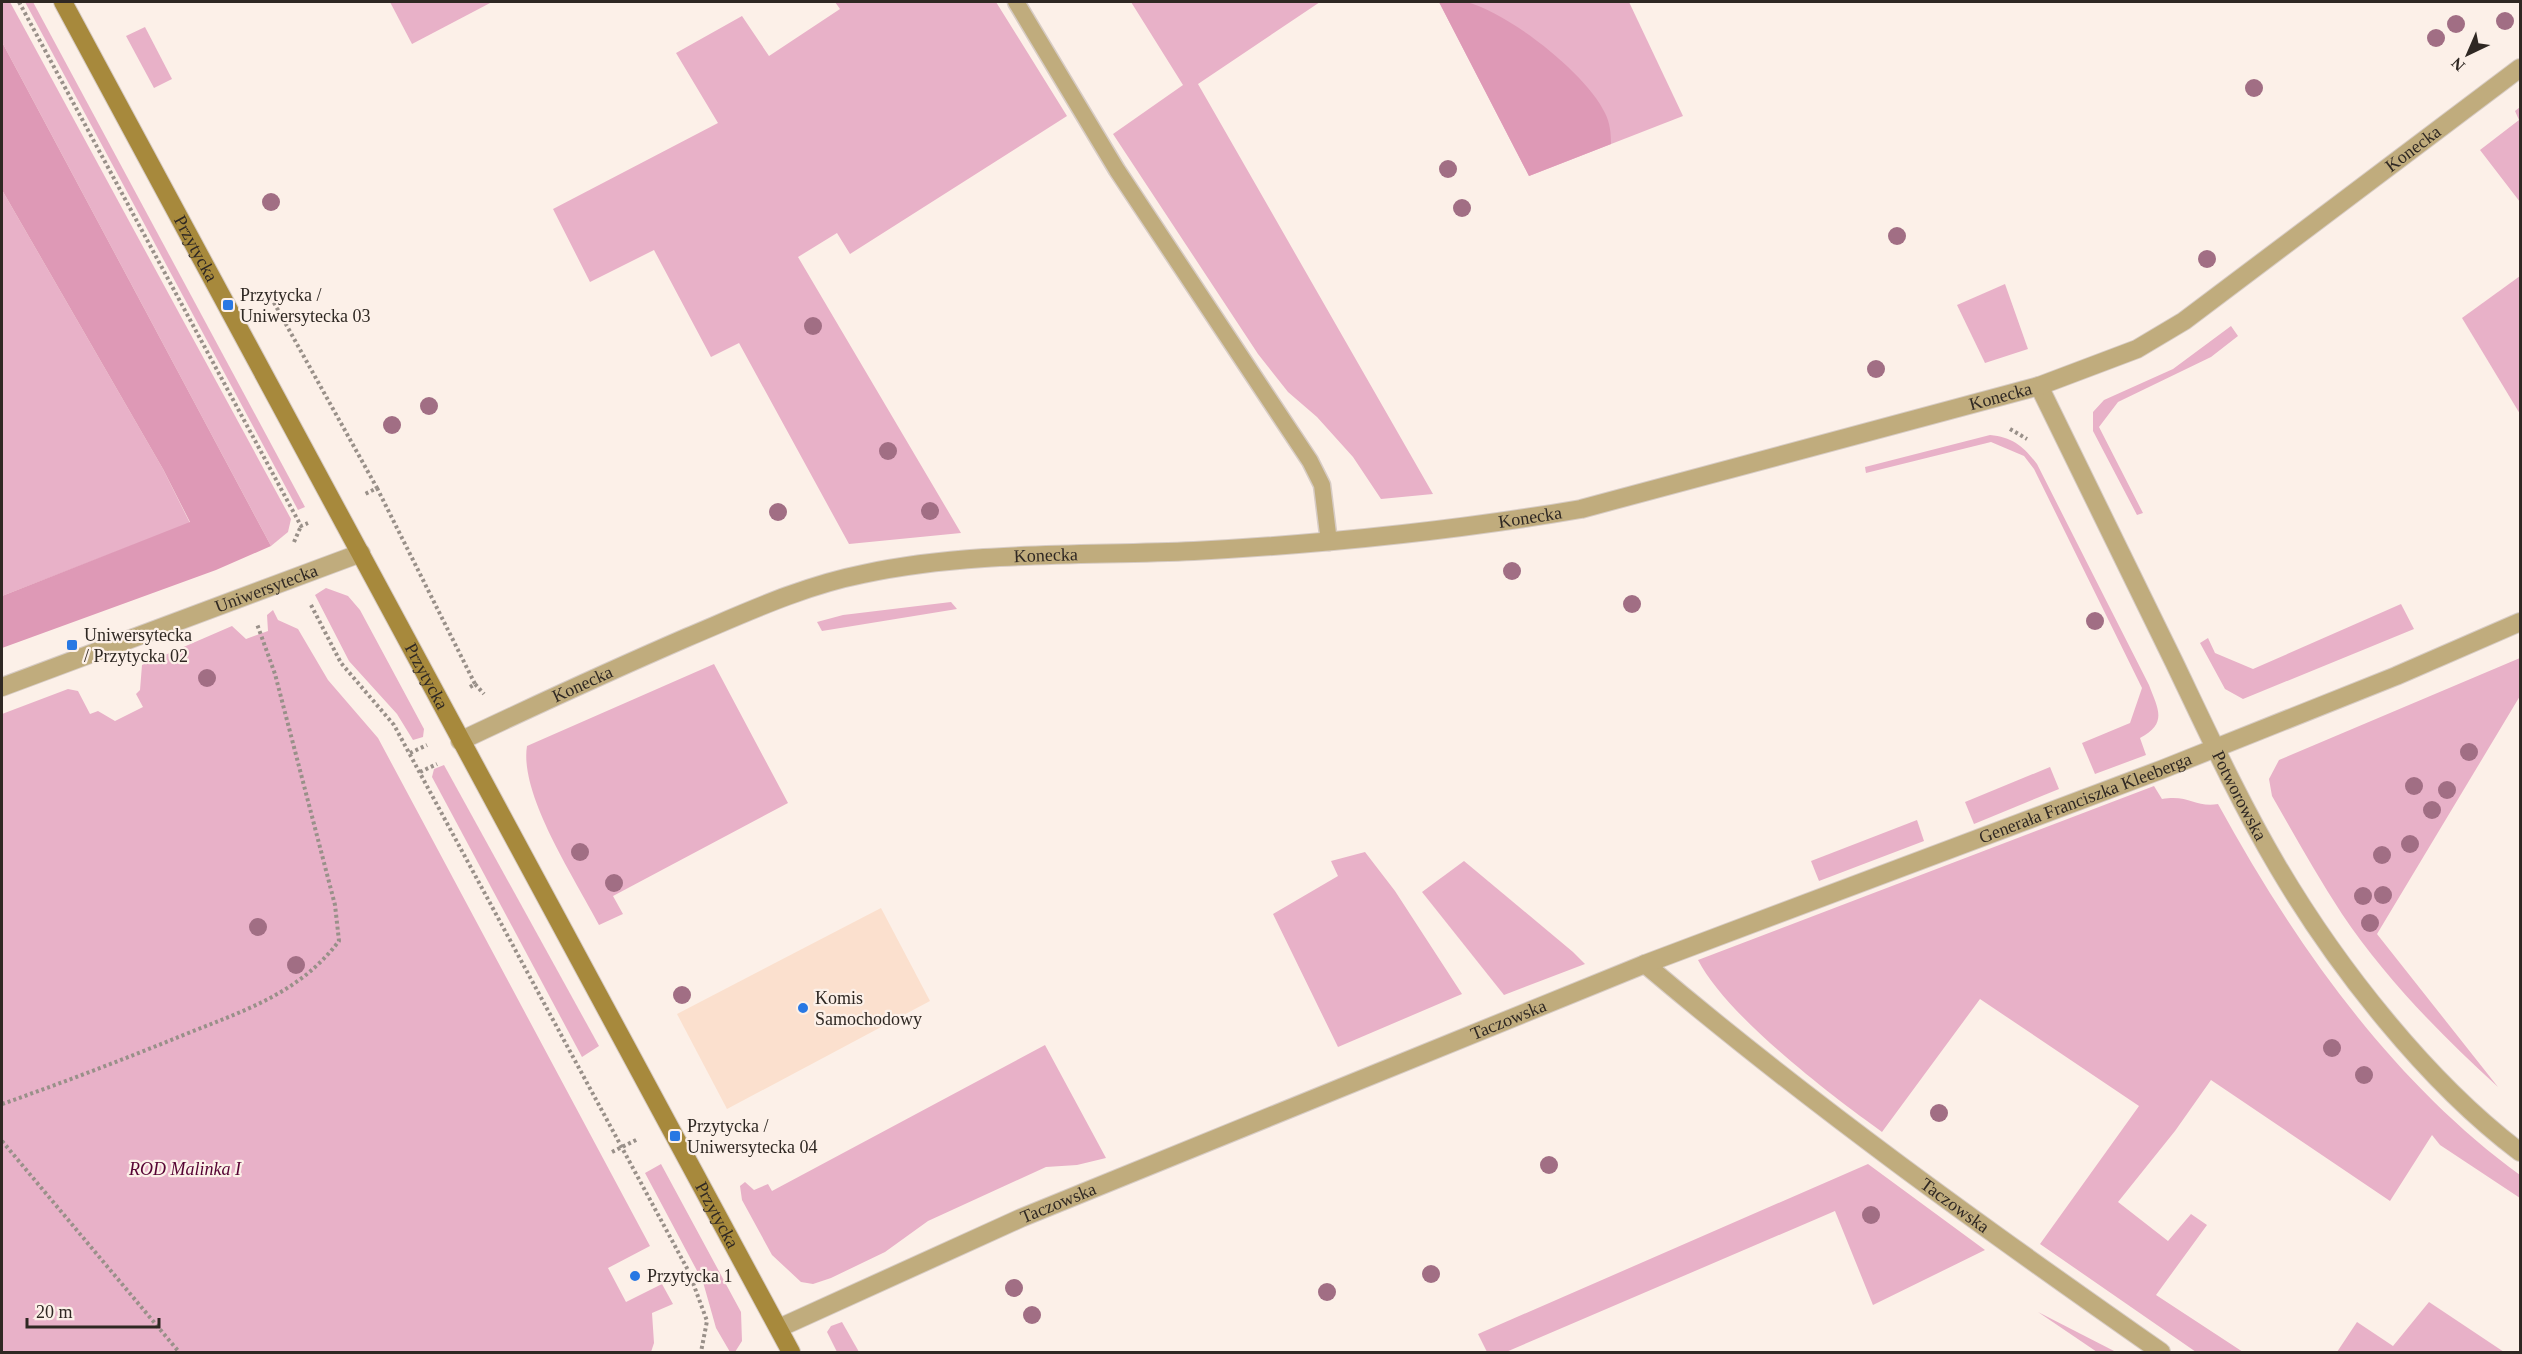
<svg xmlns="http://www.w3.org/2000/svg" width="2522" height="1354" font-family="'Times New Roman',serif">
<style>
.built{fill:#fbe0ce}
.green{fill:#e8b1c8}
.forest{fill:#de99b6}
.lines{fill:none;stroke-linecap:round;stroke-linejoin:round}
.lane-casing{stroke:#d7ccc5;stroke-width:19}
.street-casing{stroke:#d7ccc5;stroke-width:20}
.secondary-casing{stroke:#d7ccc5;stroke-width:20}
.path{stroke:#999089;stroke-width:4;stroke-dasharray:3 3;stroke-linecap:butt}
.lane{stroke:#c0ac7d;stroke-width:16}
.street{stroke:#c0ac7d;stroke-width:18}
.secondary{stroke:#a7893c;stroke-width:18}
.tree{fill:#a16e84}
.poi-dot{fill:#2878e3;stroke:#fcf0e8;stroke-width:2}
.labels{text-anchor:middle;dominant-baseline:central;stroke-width:4.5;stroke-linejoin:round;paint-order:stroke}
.street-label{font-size:18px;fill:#2f2823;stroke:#fcf0e8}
.poi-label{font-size:18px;fill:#2f2823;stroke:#fcf0e8;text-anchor:start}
.park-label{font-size:18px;font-style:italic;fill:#560333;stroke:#fcf0e8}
</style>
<rect width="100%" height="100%" fill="#fcf0e8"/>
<polygon class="built" points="881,908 930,1001 727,1109 677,1014"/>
<g class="green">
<polygon points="2,2 10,2 291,519 288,532 271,546 2,42"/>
<polygon points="25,2 33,2 305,507 298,510"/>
<polygon points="390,2 492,2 412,44"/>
<polygon points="835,2 996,2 1067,116 850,254 837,233 798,257 961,533 849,544 739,343 711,357 654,250 590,282 553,209 718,123 676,53 742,16 769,56 840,9"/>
<polygon points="1131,2 1320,2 1198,84 1433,494 1381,499 1353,457 1317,417 1288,392 1258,354 1113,134 1183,85"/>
<polygon points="1439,2 1629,2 1683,116 1529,176"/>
<polygon points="145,27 172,79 154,88 126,36"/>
<polygon points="2520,107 2520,202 2480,150 2519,120 2515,111"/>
<polygon points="2,190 163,469 190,523 2,596"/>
<polygon points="2520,276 2520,414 2462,318"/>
<polygon points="2005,284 2028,349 1985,363 1957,305"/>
<polygon points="2231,326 2238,336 2211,357 2118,402 2099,427 2143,513 2137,515 2093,431 2093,412 2104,400 2173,369"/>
<path d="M 1990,435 C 2013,437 2024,447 2037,464 L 2149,685 C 2158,709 2168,723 2140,738 L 2146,755 L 2095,774 L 2082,743 L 2130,723 L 2142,688 L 2034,469 L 2024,456 L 1991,442 L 1866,473 L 1865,467 Z"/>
<polygon points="326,588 348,596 360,610 424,729 423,737 413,740 397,714 349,661 315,595"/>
<polygon points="951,602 957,609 822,631 817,622 843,615"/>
<polygon points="2401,604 2414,629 2243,699 2225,689 2200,643 2208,638 2215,653 2253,669"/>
<polygon points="273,610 278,620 298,629 328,680 378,738 650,1246 608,1268 626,1302 662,1284 673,1304 652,1313 654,1343 651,1352 2,1352 2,714 68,689 78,691 90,714 98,711 115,721 143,707 136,694 140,690 142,665 232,626 246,639 268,631 267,615"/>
<path d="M 2520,658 L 2520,696 L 2377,934 L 2498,1087 C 2441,1035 2385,978 2342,914 C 2317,876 2295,836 2272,796 L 2269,779 L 2279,760 Z"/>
<path d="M 714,664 L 788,803 L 613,896 L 623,914 L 599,925 C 576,880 519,795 527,746 Z"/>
<polygon points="444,765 599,1046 582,1057 432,777 434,769"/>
<polygon points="2050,767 2059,789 1974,824 1965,802"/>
<path d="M 2154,786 L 2162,799 C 2189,794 2196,808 2218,804 C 2294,943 2391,1081 2520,1175 L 2520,1198 L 2440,1145 L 2432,1135 L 2390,1201 L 2211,1080 L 2175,1131 L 2118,1202 L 2168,1241 L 2191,1214 L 2207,1225 L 2156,1295 L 2243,1352 L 2196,1352 L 2040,1244 L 2139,1106 L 1980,999 L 1882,1132 C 1829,1094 1727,1016 1698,960 Z"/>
<polygon points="1917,820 1924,841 1819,881 1811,861"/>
<polygon points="1365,852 1395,891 1462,994 1338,1047 1273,914 1338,876 1331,861"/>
<polygon points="1464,861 1573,952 1585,964 1504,995 1422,892"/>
<polygon points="1045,1045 1106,1158 1077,1165 1046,1167 928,1221 885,1252 831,1278 813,1284 801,1282 772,1255 742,1200 740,1186 745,1182 754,1190 768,1184 772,1191"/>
<polygon points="661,1164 741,1312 742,1341 735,1352 730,1352 716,1328 703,1282 645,1173"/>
<polygon points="1868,1164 1985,1250 1873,1305 1835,1211 1506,1352 1487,1352 1478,1334"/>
<polygon points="2429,1302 2504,1352 2337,1352 2357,1322 2393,1346"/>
<polygon points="2038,1312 2116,1352 2097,1352"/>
<polygon points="842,1322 859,1352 837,1352 827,1332 831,1326"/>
</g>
<g class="forest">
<path d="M 1439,2 C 1447,1 1458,0 1466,2 C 1508,12 1587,74 1605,113 C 1610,123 1611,133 1611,144 L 1529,176 Z"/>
<polygon points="2,42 271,546 216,570 2,648 2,596 190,522 163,469 2,190"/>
</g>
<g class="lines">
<defs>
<polyline id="lane" points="1016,2 1117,170 1310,461 1322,485 1329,542"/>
<g id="street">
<path id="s1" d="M 2039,386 C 2084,478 2129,570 2174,662 C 2207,731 2239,801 2278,867 C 2337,967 2427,1082 2520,1152"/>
<path id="s2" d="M 2,687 L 361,553"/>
<path id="s3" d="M 460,741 C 536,705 612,670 688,637 C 745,613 802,586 863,574 C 971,551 1084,556 1194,551 C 1324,544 1453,531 1581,509 L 2039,386 L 2137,349 L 2184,321 L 2520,68"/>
<path id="s4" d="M 1645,964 C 1809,1103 1985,1229 2161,1352"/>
<path id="s5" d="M 779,1328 L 1021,1218 L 1645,964 L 2163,769 L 2396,676 L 2520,622"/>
</g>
<g id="secondary">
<path id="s6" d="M 63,2 L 791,1352"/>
</g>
</defs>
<use href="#lane" class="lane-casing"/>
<use href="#street" class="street-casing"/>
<use href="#secondary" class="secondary-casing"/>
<g class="path">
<polyline points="19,2 301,526 308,523"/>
<polyline points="268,292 377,488 363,495"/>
<polyline points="2010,429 2027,439"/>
<polyline points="377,488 475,684"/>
<polyline points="294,542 301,526"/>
<polyline points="311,605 341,663 394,725 689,1272 707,1321 701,1352"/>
<polyline points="470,687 475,684 484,694"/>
<polyline points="410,753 427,745"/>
<polyline points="420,772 437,764"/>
<path d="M 2,1104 C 62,1083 122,1060 181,1036 C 242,1011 298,995 339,941 L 335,905 L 275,674 L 257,624"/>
<polyline points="2,1141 179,1352"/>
<polyline points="612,1152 638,1139"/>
</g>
<use href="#lane" class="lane"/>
<use href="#street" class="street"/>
<use href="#secondary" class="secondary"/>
</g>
<g class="tree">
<circle cx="2505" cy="21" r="9"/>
<circle cx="2456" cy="24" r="9"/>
<circle cx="2436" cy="38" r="9"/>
<circle cx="2254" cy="88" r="9"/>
<circle cx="1448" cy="169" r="9"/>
<circle cx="271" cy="202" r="9"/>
<circle cx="1462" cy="208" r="9"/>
<circle cx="1897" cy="236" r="9"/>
<circle cx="2207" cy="259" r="9"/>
<circle cx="813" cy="326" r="9"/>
<circle cx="1876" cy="369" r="9"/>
<circle cx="429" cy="406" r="9"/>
<circle cx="392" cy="425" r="9"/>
<circle cx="888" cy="451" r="9"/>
<circle cx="930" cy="511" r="9"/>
<circle cx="778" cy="512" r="9"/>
<circle cx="1512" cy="571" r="9"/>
<circle cx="1632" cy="604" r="9"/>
<circle cx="2095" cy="621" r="9"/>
<circle cx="207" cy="678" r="9"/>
<circle cx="2469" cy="752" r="9"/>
<circle cx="2414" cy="786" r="9"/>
<circle cx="2447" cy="790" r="9"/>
<circle cx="2432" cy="810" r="9"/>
<circle cx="2410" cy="844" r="9"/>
<circle cx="580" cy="852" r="9"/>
<circle cx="2382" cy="855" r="9"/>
<circle cx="614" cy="883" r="9"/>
<circle cx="2383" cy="895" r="9"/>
<circle cx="2363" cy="896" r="9"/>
<circle cx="2370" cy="923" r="9"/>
<circle cx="258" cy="927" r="9"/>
<circle cx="296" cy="965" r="9"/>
<circle cx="682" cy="995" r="9"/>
<circle cx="2332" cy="1048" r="9"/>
<circle cx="2364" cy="1075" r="9"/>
<circle cx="1939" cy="1113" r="9"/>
<circle cx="1549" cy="1165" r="9"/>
<circle cx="1871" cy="1215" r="9"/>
<circle cx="1431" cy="1274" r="9"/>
<circle cx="1014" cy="1288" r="9"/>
<circle cx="1327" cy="1292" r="9"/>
<circle cx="1032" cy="1315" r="9"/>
</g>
<g class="poi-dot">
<rect x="222" y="299" width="12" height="12" rx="3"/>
<rect x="66" y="639" width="12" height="12" rx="3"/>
<circle cx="803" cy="1008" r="6"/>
<rect x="669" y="1130" width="12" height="12" rx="3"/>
<circle cx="635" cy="1276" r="6"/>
</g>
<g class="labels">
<g class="street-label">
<text stroke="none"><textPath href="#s3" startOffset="2079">Konecka</textPath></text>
<text stroke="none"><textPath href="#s6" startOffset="280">Przytycka</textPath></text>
<text stroke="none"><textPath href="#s3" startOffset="1593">Konecka</textPath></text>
<text stroke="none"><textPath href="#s3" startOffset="1107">Konecka</textPath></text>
<text stroke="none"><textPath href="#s3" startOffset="621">Konecka</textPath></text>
<text stroke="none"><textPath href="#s2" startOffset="282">Uniwersytecka</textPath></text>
<text stroke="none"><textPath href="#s6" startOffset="766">Przytycka</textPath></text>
<text stroke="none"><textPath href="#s3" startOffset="135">Konecka</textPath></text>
<text stroke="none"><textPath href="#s1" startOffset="456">Potworowska</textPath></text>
<text stroke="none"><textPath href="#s5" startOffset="1410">Generała Franciszka Kleeberga</textPath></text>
<text stroke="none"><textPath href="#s5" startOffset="792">Taczowska</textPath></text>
<text stroke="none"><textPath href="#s5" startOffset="306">Taczowska</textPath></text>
<text stroke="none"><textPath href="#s4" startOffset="393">Taczowska</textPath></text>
<text stroke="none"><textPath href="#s6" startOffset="1378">Przytycka</textPath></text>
</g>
<g class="poi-label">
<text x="240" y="295">Przytycka /<tspan x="240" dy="21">Uniwersytecka 03</tspan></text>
<text x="84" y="635">Uniwersytecka<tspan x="84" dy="21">/ Przytycka 02</tspan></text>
<text x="815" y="998">Komis<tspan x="815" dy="21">Samochodowy</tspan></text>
<text x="687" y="1126">Przytycka /<tspan x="687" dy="21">Uniwersytecka 04</tspan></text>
<text x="647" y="1276">Przytycka 1</text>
</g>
<g class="park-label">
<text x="185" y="1169">ROD Malinka I</text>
</g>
</g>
<rect width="2522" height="1354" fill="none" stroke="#2f2823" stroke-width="6"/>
<g transform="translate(2468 54) rotate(224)" stroke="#fcf0e8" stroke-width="4.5" paint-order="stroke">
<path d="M0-4.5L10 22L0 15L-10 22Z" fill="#2f2823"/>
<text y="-9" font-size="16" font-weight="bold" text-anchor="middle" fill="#2f2823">N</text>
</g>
<path d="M27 1318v9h132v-9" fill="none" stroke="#2f2823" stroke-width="3"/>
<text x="36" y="1318" font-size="18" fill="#2f2823" stroke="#fcf0e8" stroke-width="4.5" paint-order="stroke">20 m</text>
</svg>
